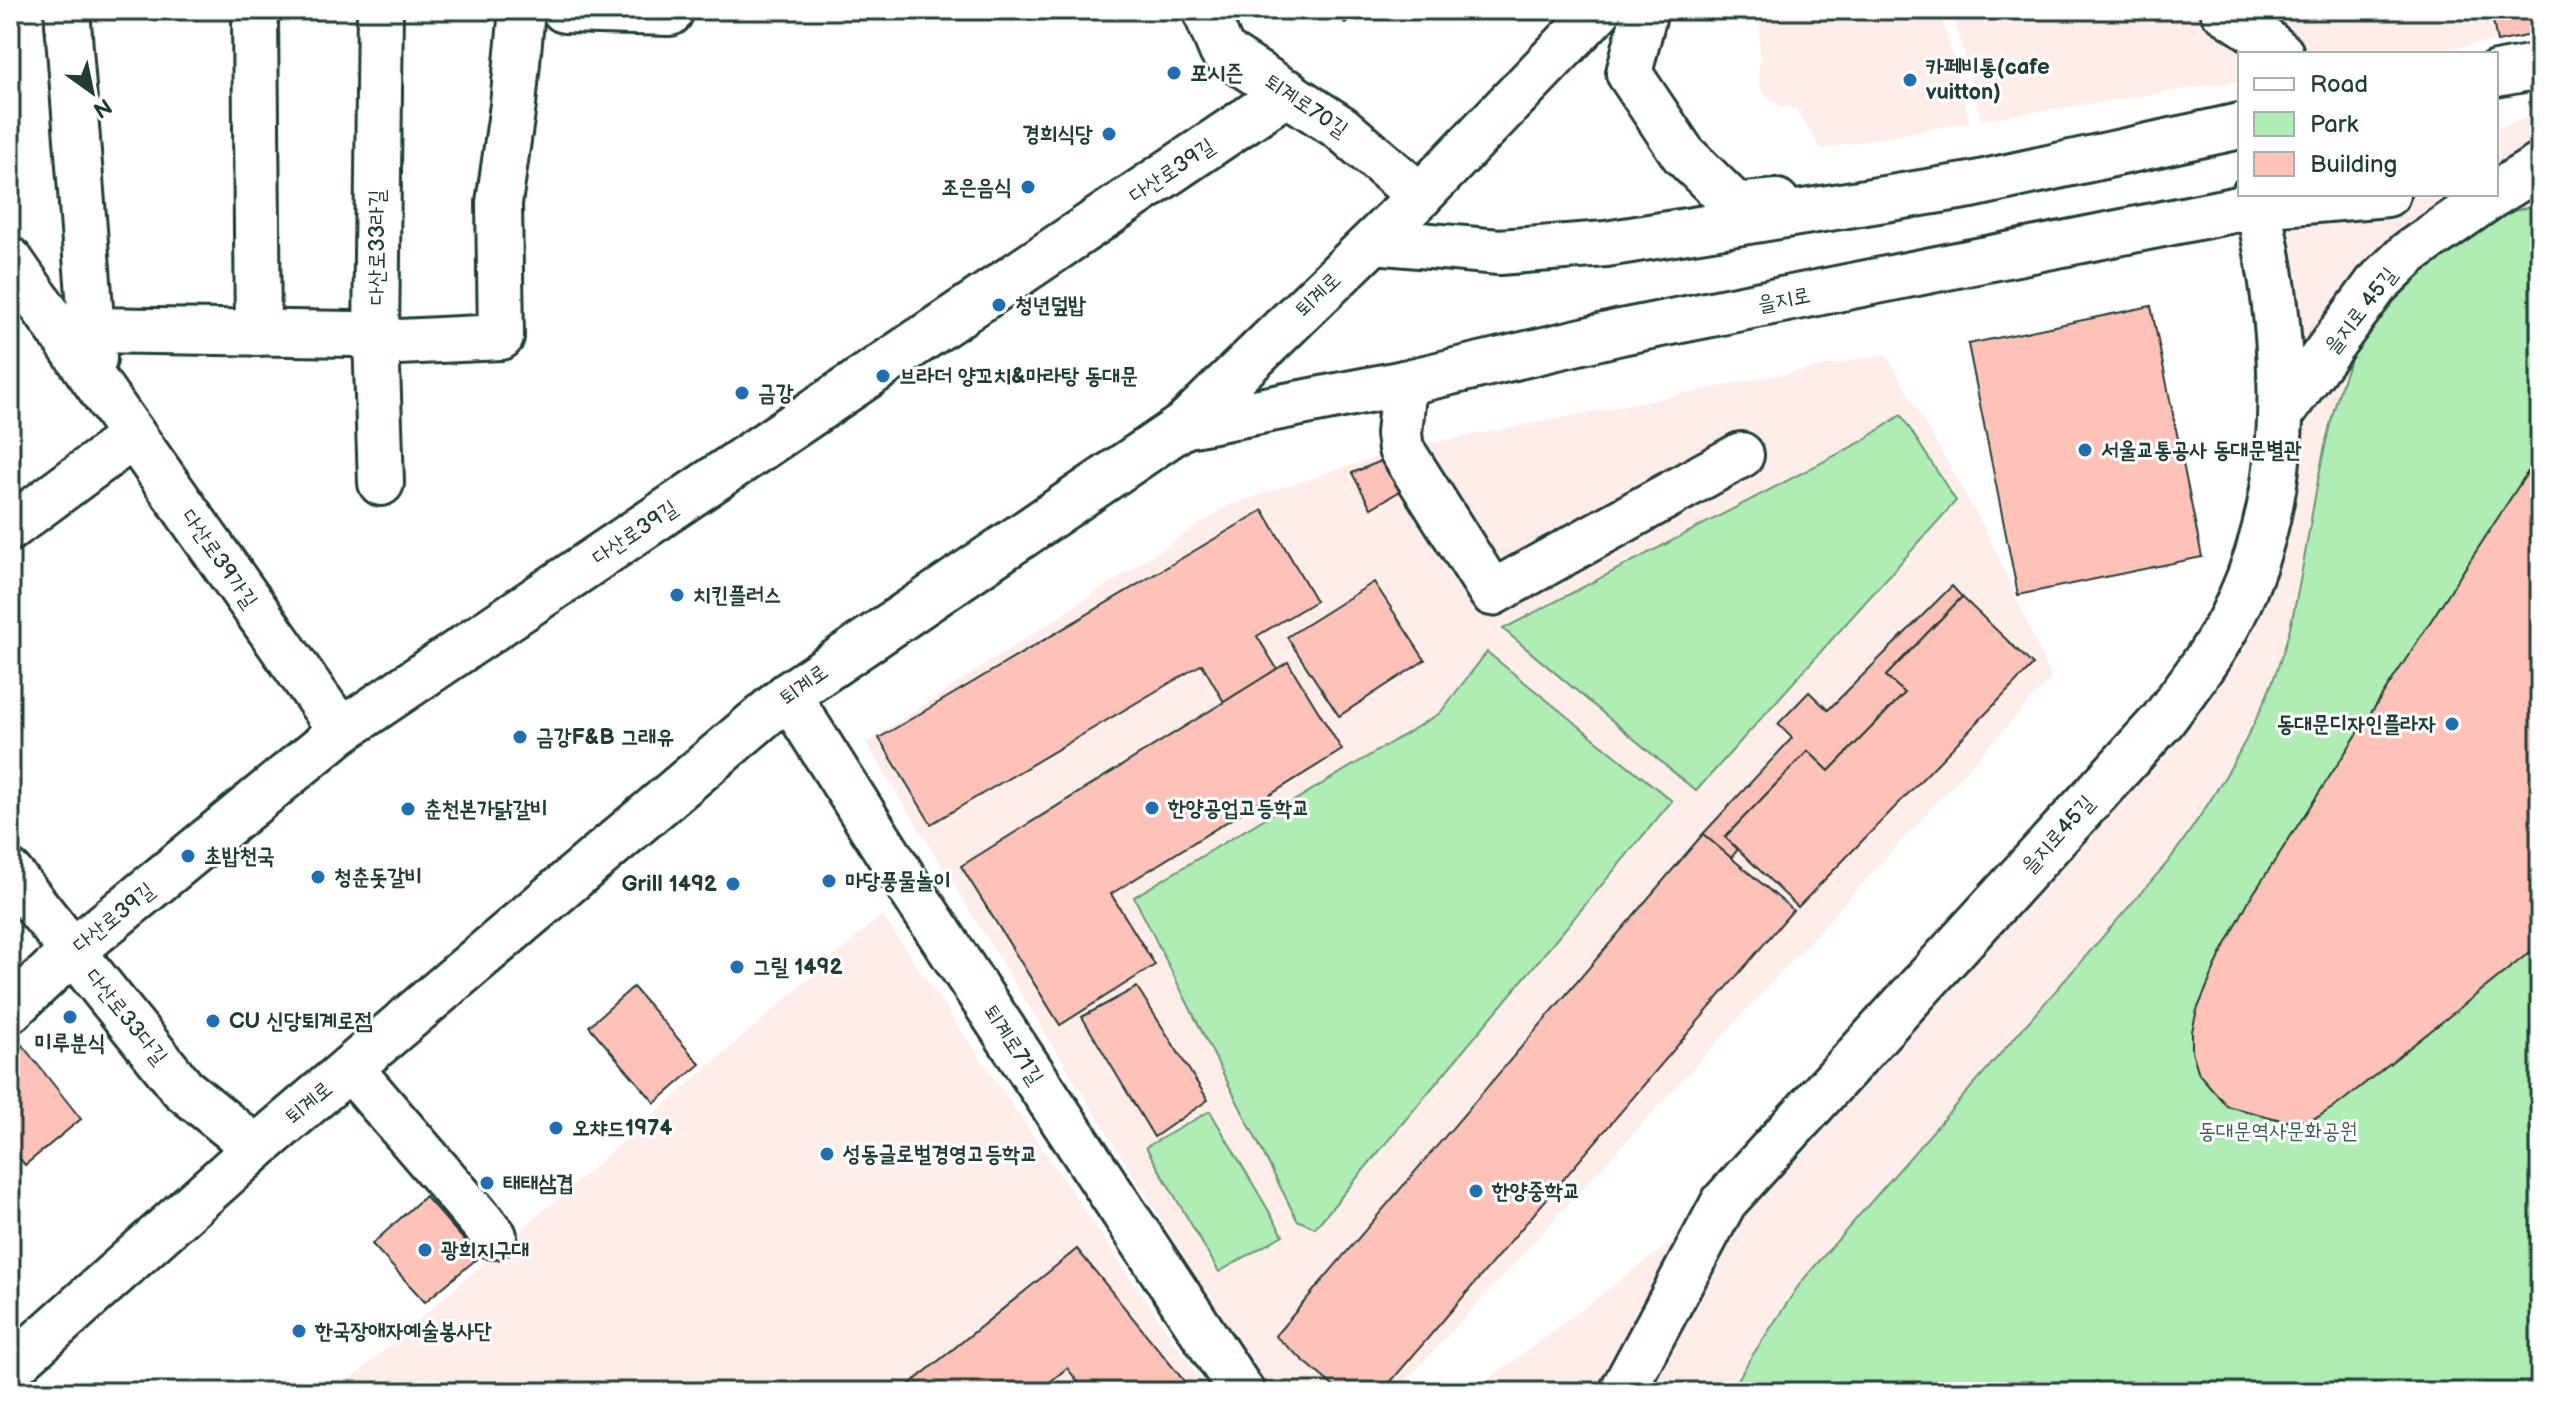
<svg xmlns="http://www.w3.org/2000/svg" width="2550" height="1402" font-family="'Balsamiq Sans','Poor Story',sans-serif">
<style>
.built{fill:#ffedea}
.green{fill:#afedb4;stroke:#679574;stroke-width:2}
.building{fill:#fec2b9;stroke:#1f3d34;stroke-width:2}
.lines{fill:none;stroke-linecap:round;stroke-linejoin:round}
.minor-casing{stroke:#1f3d34;stroke-width:50}
.major-casing{stroke:#1f3d34;stroke-width:50}
.minor{stroke:#fff;stroke-width:44}
.major{stroke:#fff;stroke-width:44}
.poi-dot{fill:#1f6fb2;stroke:#fff;stroke-width:3}
.labels{text-anchor:middle;dominant-baseline:central;stroke-width:6;stroke-linejoin:round;paint-order:stroke}
.poi-label{font-size:22px;font-weight:bold;fill:#1f3d34;stroke:#fff;text-anchor:start}
.street-label{font-size:22px;fill:#1f3d34;stroke:#fff}
.park-label{font-size:22px;fill:#3c604e;stroke:#fff}
</style>
<rect width="100%" height="100%" fill="#fff"/>
<filter id="ink" filterUnits="userSpaceOnUse"><feTurbulence type="fractalNoise" baseFrequency=".0125" numOctaves="2"/><feDisplacementMap in="SourceGraphic" scale="16" xChannelSelector="R" yChannelSelector="G"/><feConvolveMatrix kernelMatrix="1 2 1 2 8 2 1 2 1" color-interpolation-filters="sRGB"/></filter>
<g filter="url(#ink)">
<g class="built">
<polygon points="1760,10 1940,10 1970,122 1821,149 1796,109 1781,106 1768,97 1759,86"/>
<polygon points="1952,10 2540,10 2540,33 2419,54 2240,54 2240,81 1981,120"/>
<polygon points="2540,114 2540,1392 1472,1392 1724,1202 2162,720 2261,542 2258,205 2292,194 2496,194 2496,128"/>
<polygon points="1886,354 1990,538 2051,678 1396,1392 1267,1392 866,743 1229,505 1401,449"/>
<polygon points="882,915 1209,1392 336,1392"/>
</g>
<g class="green">
<path d="M 2540,204 L 2540,1392 L 1731,1392 L 1750,1359 L 1801,1282 L 2168,862 C 2218,793 2263,722 2287,639 C 2316,538 2319,357 2399,285 C 2413,273 2429,263 2444,253 C 2479,228 2497,213 2540,204 Z"/>
<polygon points="1901,415 1956,501 1696,791 1503,629 1863,441"/>
<polygon points="1487,652 1672,801 1315,1228 1297,1220 1134,897 1440,713"/>
<polygon points="1210,1111 1283,1235 1219,1272 1146,1147"/>
</g>
<g class="building">
<polygon points="1335,10 1362,10 1345,23"/>
<polygon points="2491,10 2540,10 2540,33 2497,42"/>
<polygon points="2151,306 2202,557 2018,595 1968,344"/>
<polygon points="2540,453 2540,944 2340,1103 2318,1117 2303,1121 2285,1121 2227,1106 2199,1074 2192,1051 2192,1031 2197,1010 2220,956 2248,902"/>
<polygon points="1396,455 1402,490 1371,508 1352,473"/>
<polygon points="1263,510 1316,601 1257,636 1277,669 1224,702 1202,664 931,824 879,738"/>
<polygon points="1374,582 1425,660 1339,716 1287,637"/>
<polygon points="1952,586 1962,597 1886,676 1905,693 1829,771 1808,751 1725,837 1738,849 1731,858 1703,834 1792,738 1778,724 1809,692 1828,710"/>
<polygon points="1962,597 2033,665 1798,907 1725,837 1808,751 1829,771 1905,693 1886,676"/>
<polygon points="1288,662 1342,750 1111,894 1155,965 1060,1025 961,866"/>
<polygon points="1703,834 1793,910 1382,1392 1340,1392 1275,1336"/>
<polygon points="633,987 700,1064 655,1103 589,1026"/>
<polygon points="1137,987 1208,1100 1154,1137 1082,1017"/>
<polygon points="22,1045 81,1119 25,1165 10,1147 10,1054"/>
<polygon points="425,1196 479,1257 425,1302 372,1244"/>
<polygon points="1077,1249 1193,1392 1086,1392 1067,1368 1038,1392 900,1392"/>
</g>
<g class="lines">
<defs>
<g id="minor">
<polyline points="67,10 94,359"/>
<polyline points="257,10 255,18 258,333"/>
<polyline points="380,10 376,338 381,483"/>
<polyline points="564,10 670,13"/>
<polyline points="1205,10 1222,51 1341,128 1420,196"/>
<polyline points="2223,10 2252,29 2281,54"/>
<polyline points="10,260 341,731"/>
<polyline points="90,330 353,334 399,342 501,337 499,203 513,105 522,10"/>
<polyline points="1404,383 1399,434 1401,449 1492,593 1741,455"/>
<polyline points="10,528 132,437"/>
<polyline points="788,695 910,888 1242,1392"/>
<polyline points="10,873 183,1089 256,1148"/>
<polyline points="10,1010 73,951 341,731 1288,92"/>
<polyline points="350,1068 494,1236"/>
</g>
<g id="major">
<polyline points="1645,10 1629,73 1683,154 1736,206 1777,202"/>
<polyline points="2496,74 2540,66"/>
<polyline points="2496,193 2540,166"/>
<polyline points="1374,241 1499,252 1606,244 1971,185 2240,126"/>
<polyline points="2281,414 2376,285 2409,253 2494,194"/>
<polyline points="1183,426 1404,383 1621,332 2258,205 2387,194"/>
<polyline points="10,1368 256,1148 788,695 1183,426 1420,196 1599,10"/>
<path d="M 1622,1392 L 1724,1202 L 2163,720 C 2190,683 2220,645 2239,602 C 2297,476 2286,326 2255,194"/>
</g>
</defs>
<use href="#minor" class="minor-casing"/>
<use href="#major" class="major-casing"/>
<use href="#minor" class="minor"/>
<use href="#major" class="major"/>
</g>
</g>
<g class="poi-dot">
<circle cx="1174" cy="73" r="8"/>
<circle cx="1910" cy="80" r="8"/>
<circle cx="1109" cy="134" r="8"/>
<circle cx="1028" cy="187" r="8"/>
<circle cx="999" cy="305" r="8"/>
<circle cx="883" cy="376" r="8"/>
<circle cx="742" cy="393" r="8"/>
<circle cx="2085" cy="450" r="8"/>
<circle cx="677" cy="595" r="8"/>
<circle cx="2452" cy="724" r="8"/>
<circle cx="520" cy="737" r="8"/>
<circle cx="1152" cy="808" r="8"/>
<circle cx="408" cy="809" r="8"/>
<circle cx="188" cy="856" r="8"/>
<circle cx="318" cy="877" r="8"/>
<circle cx="829" cy="881" r="8"/>
<circle cx="733" cy="884" r="8"/>
<circle cx="737" cy="967" r="8"/>
<circle cx="70" cy="1017" r="8"/>
<circle cx="213" cy="1021" r="8"/>
<circle cx="556" cy="1128" r="8"/>
<circle cx="827" cy="1154" r="8"/>
<circle cx="487" cy="1183" r="8"/>
<circle cx="1476" cy="1191" r="8"/>
<circle cx="425" cy="1250" r="8"/>
<circle cx="299" cy="1331" r="8"/>
</g>
<g class="labels">
<g class="poi-label">
<text x="1926" y="67">카페비통(cafe<tspan x="1926" dy="25">vuitton)</tspan></text>
<text x="1190" y="73">포시즌</text>
<text x="1093" y="134" text-anchor="end">경희식당</text>
<text x="1012" y="187" text-anchor="end">조은음식</text>
<text x="1015" y="305">청년덮밥</text>
<text x="899" y="376">브라더 양꼬치&amp;마라탕 동대문</text>
<text x="758" y="393">금강</text>
<text x="2101" y="450">서울교통공사 동대문별관</text>
<text x="693" y="595">치킨플러스</text>
<text x="2436" y="724" text-anchor="end">동대문디자인플라자</text>
<text x="536" y="737">금강F&amp;B 그래유</text>
<text x="1168" y="808">한양공업고등학교</text>
<text x="424" y="809">춘천본가닭갈비</text>
<text x="204" y="856">초밥천국</text>
<text x="334" y="877">청춘돗갈비</text>
<text x="845" y="881">마당풍물놀이</text>
<text x="717" y="884" text-anchor="end">Grill 1492</text>
<text x="753" y="967">그릴 1492</text>
<text x="229" y="1021">CU 신당퇴계로점</text>
<text x="70" y="1043" text-anchor="middle">미루분식</text>
<text x="572" y="1128">오챠드1974</text>
<text x="843" y="1154">성동글로벌경영고등학교</text>
<text x="503" y="1183">태태삼겹</text>
<text x="1492" y="1191">한양중학교</text>
<text x="441" y="1250">광희지구대</text>
<text x="315" y="1331">한국장애자예술봉사단</text>
</g>
<g class="street-label">
<text transform="translate(1306 106) rotate(34)">퇴계로70길</text>
<text transform="translate(1172 171) rotate(-34)">다산로39길</text>
<text transform="translate(377 247) rotate(-90)">다산로33라길</text>
<text transform="translate(1318 295) rotate(-44)">퇴계로</text>
<text transform="translate(1784 300) rotate(-11)">을지로</text>
<text transform="translate(2361 311) rotate(-52)">을지로 45길</text>
<text transform="translate(635 533) rotate(-34)">다산로39길</text>
<text transform="translate(219 559) rotate(55)">다산로39가길</text>
<text transform="translate(804 685) rotate(-36)">퇴계로</text>
<text transform="translate(2058 835) rotate(-48)">을지로45길</text>
<text transform="translate(114 918) rotate(-39)">다산로39길</text>
<text transform="translate(126 1017) rotate(51)">다산로33다길</text>
<text transform="translate(1013 1045) rotate(57)">퇴계로71길</text>
<text transform="translate(309 1103) rotate(-40)">퇴계로</text>
</g>
<g class="park-label">
<text x="2278" y="1131">동대문역사문화공원</text>
</g>
</g>
<rect width="2550" height="1402" fill="none" stroke="#fff" stroke-width="40"/>
<rect x="20" y="20" width="2510" height="1362" fill="none" stroke="#1f3d34" stroke-width="3" filter="url(#ink)"/>
<rect x="2238" y="52" width="260" height="144" fill="#ffffff" stroke="#a5b1ae" stroke-width="2"/>
<rect x="2254" y="78" width="40" height="12" fill="#ffffff" stroke="#a5b1ae" stroke-width="2"/>
<text x="2310" y="92" font-size="24" fill="#1f3d34">Road</text>
<rect x="2254" y="112" width="40" height="24" fill="#afedb4" stroke="#a5b1ae" stroke-width="2"/>
<text x="2310" y="132" font-size="24" fill="#1f3d34">Park</text>
<rect x="2254" y="152" width="40" height="24" fill="#fec2b9" stroke="#a5b1ae" stroke-width="2"/>
<text x="2310" y="172" font-size="24" fill="#1f3d34">Building</text>
<g transform="translate(92 92) rotate(147)" stroke="#ffffff" stroke-width="6" paint-order="stroke">
<path d="M0-6L14 30L0 20L-14 30Z" fill="#1f3d34"/>
<text y="-12" font-size="22" font-weight="bold" text-anchor="middle" fill="#1f3d34">N</text>
</g>
</svg>
